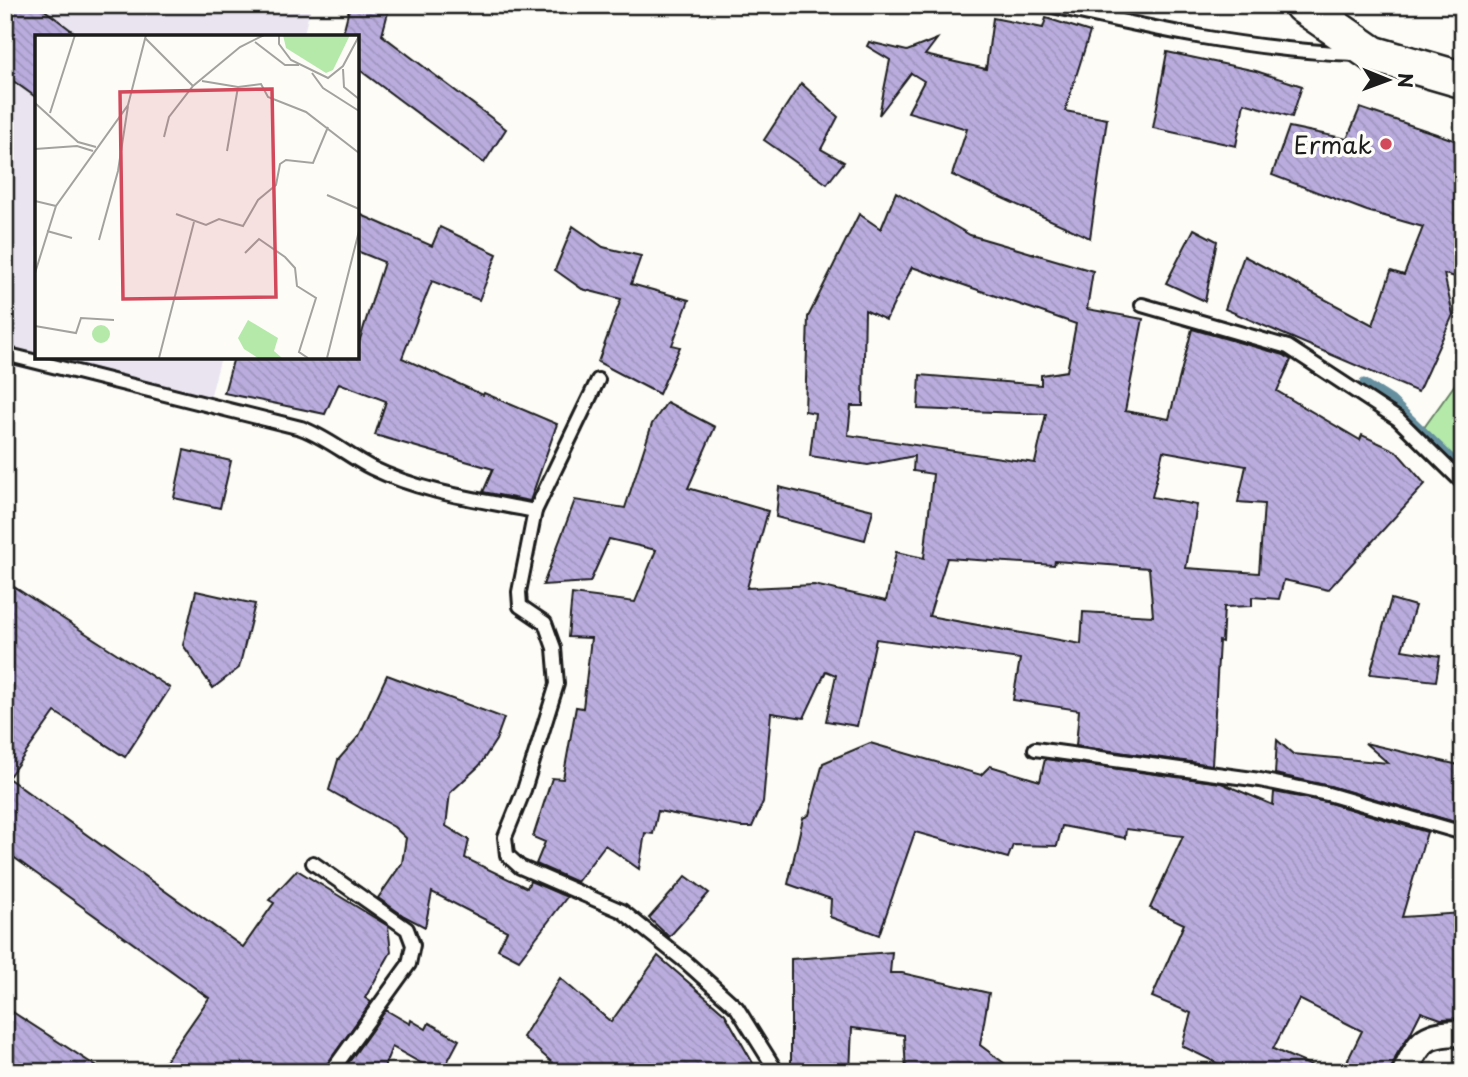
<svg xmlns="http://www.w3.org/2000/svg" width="1468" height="1077" font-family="'Playpen Sans',sans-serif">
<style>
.built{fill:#e9e4f0}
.grass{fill:#b4e9aa;stroke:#688263;stroke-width:2}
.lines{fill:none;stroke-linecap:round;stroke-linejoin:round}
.stream{stroke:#658f9f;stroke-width:9}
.building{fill:url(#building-back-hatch);stroke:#1c1c1c;stroke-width:2;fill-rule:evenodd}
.lane-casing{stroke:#1c1c1c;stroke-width:18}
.street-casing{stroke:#1c1c1c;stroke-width:30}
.secondary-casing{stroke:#1c1c1c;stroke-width:40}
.lane{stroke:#fdfcf7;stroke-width:12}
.street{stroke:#fdfcf7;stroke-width:24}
.secondary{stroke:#fdfcf7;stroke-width:35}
.poi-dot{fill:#d1495b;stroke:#fdfcf7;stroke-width:2.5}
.labels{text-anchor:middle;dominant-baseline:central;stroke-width:7;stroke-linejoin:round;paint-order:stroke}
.poi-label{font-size:24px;fill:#1c1c1c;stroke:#fdfcf7;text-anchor:end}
.inset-road{fill:none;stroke:#a3a29f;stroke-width:2}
.view{fill:#d1495b;fill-opacity:0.15;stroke:#d1495b;stroke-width:3.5}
.inset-edge{fill:none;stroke:#1c1c1c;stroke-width:3.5}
</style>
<defs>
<pattern id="building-back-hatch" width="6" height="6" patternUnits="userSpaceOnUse" patternTransform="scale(1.75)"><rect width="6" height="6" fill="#baadde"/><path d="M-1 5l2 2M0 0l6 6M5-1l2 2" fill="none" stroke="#9f94be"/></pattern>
</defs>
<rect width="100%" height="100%" fill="#fdfcf7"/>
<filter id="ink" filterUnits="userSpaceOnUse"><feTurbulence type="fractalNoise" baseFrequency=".0143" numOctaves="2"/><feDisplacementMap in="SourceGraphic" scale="14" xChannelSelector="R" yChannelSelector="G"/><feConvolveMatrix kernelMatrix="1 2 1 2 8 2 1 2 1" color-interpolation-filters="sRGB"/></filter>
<g filter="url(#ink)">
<polygon class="built" points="5,5 311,5 303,37 37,37 37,357 221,357 206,413 5,364"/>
<polygon class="grass" points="1463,373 1463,465 1423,429"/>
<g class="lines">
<polyline class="stream" points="1364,383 1391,400 1463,470"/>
</g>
<g class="building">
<polygon points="16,5 38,5 80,37 37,37 37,98 5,75 5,20"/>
<polygon points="350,5 390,5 382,35 506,129 484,163 357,68 357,37 342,37"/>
<polygon points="993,18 1043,28 1046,18 1090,32 1065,111 1107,119 1090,238 952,175 967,129 908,112 924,81 911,73 879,115 890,60 867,46 869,42 907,51 937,39 925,55 986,69"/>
<polygon points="1167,52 1256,71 1302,86 1292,117 1244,103 1236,146 1153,128"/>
<polygon points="801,83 838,117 821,149 844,162 827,184 764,140"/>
<polygon points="1360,108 1463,143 1463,279 1444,274 1453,315 1418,392 1225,309 1244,256 1373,325 1391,271 1404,275 1423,227 1367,211 1272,175 1289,127 1347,139"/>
<path d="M 896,192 L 970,235 L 1093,271 L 1087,309 L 1143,319 L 1125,411 L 1169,419 L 1192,329 L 1284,355 L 1291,360 L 1277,391 L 1360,440 L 1362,435 L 1396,451 L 1425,484 L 1328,590 L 1284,580 L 1279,599 L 1252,597 L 1252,606 L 1224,607 L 1222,642 L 1219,641 L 1212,765 L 1076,746 L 1079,710 L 1013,700 L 1020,659 L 876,639 L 857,726 L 826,721 L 836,675 L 826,671 L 804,718 L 771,713 L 763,802 L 752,827 L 741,827 L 658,811 L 653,834 L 645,833 L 639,869 L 605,845 L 577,882 L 536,864 L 545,842 L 533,837 L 552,778 L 563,779 L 576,707 L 583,708 L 591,638 L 568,637 L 572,594 L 635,602 L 656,550 L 609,539 L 590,582 L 543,585 L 575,500 L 625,508 L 652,424 L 667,402 L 715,427 L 688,488 L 768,511 L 747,588 L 814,585 L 886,601 L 896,552 L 924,558 L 933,474 L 913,471 L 914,456 L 868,465 L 810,456 L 815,413 L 805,411 L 808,317 L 859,214 L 881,229 ZM 912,267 L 1076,324 L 1067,371 L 1041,375 L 1041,385 L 920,375 L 918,409 L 1046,414 L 1035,463 L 848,435 L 851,406 L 863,406 L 865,310 L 886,320 ZM 1163,451 L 1246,466 L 1238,502 L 1264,504 L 1259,573 L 1186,568 L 1197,505 L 1152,497 ZM 947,558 L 1054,565 L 1055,561 L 1149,568 L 1153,616 L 1083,612 L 1081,644 L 929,616 Z"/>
<polygon points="357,213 432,246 440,227 497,254 479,300 432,281 402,358 483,395 484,393 557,424 530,501 483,492 493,469 375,435 386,401 339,383 325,414 224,393 234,357 357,357 357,349 384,262 357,251"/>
<polygon points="573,226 603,247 641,256 631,284 689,300 672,345 680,347 659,394 598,362 621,299 582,289 555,270"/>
<polygon points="1194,229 1217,241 1205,301 1166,283"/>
<polygon points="184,450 231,461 220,508 174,498"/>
<polygon points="779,487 873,510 865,540 776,517"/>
<polygon points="5,581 170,688 125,757 55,712 8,778 243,947 274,903 269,900 297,870 388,926 391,952 365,998 371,1002 322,1072 177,1072 164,1063 209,998 5,851"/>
<polygon points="196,591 255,604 239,668 213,688 183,645"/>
<polygon points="1391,599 1415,606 1402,650 1440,656 1436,681 1370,674"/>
<polygon points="387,675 504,718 496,740 479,766 450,793 446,826 469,840 465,858 527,888 530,881 567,897 519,960 498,949 507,931 432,892 425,927 404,916 378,898 402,863 406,838 394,827 329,790 338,760 359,736"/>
<polygon points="1277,740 1293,754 1388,763 1365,743 1463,766 1455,822 1330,786 1275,774"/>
<polygon points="870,743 981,775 990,766 1040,781 1045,759 1221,783 1273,805 1274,792 1326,802 1427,832 1402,917 1463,913 1463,1018 1441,1019 1421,1012 1410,1034 1397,1054 1390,1072 1342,1072 1362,1031 1299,999 1273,1049 1326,1072 1235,1072 1182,1046 1191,1013 1152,997 1184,924 1150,908 1183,836 1126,829 1125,838 1062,826 1057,846 1013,845 1008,858 915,832 879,935 830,917 831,899 788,884 803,818 809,815 823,763"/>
<polygon points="686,876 709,893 669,937 649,918"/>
<polygon points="892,952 890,973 902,973 989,993 980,1045 1016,1072 906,1072 904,1035 852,1028 850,1072 791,1072 791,959"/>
<polygon points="658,956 725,1014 758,1072 563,1072 523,1037 560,978 611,1022"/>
<polygon points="5,1007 105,1072 20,1072 5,1062"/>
<polygon points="386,1010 410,1024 411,1020 426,1029 429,1023 459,1040 442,1072 437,1072 392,1047 382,1072 342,1072"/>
</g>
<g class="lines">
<defs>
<g id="lane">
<path d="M 1048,5 C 1150,28 1254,51 1358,54"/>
<polyline points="1142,305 1288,347 1398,419 1463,483"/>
<path d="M 5,354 L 301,428 C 328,438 348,456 372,468 C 423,493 481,500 535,511"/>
<polyline points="598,380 535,511 519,592 520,606 545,623 554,648 557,684 524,790 505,837 507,855 520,867 622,911 687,963 737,1008 777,1072"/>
<polyline points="1035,749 1260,780 1328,794 1463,833"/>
<polyline points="313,863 407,929 413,945 409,964 331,1072"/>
</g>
<path id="street" d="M 1405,1072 C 1420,1039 1426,1033 1463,1033"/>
<polyline id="secondary" points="1302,5 1373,54 1463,80"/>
</defs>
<use href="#lane" class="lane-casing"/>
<use href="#street" class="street-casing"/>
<use href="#secondary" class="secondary-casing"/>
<use href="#lane" class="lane"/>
<use href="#street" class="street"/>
<use href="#secondary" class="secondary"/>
</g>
</g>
<circle class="poi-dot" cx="1386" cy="144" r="7"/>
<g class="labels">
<g class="poi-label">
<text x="1372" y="144">Ermak</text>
</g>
</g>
<g transform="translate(35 35)">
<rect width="324" height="324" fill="#fdfcf7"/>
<path d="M 213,285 L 243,303 L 239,316 L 247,323 L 223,323 L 209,314 L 203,303 ZM57 299a9 9 0 1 1 18 0a9 9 0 1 1-18 0Z" fill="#b4e9aa"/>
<path d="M 248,0 L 315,0 L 298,35 L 291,38 L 251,13 Z" fill="#b4e9aa"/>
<path class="inset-road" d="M 244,0 L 244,9 L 256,25 L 293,43 L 308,31 L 324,1M 110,3 L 158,51M 220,7 L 250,30 L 264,30M 308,34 L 309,52 L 324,64M 277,38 L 288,53 L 324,76M 167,46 L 203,52 L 226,49 L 233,62 L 271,77 L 324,118M 0,68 L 43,107 L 61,112M 15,78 L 40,0M 129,102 L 134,82 L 158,51 L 205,12 L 229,0M 0,114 L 42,111 L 58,116M 192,116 L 203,52M 292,160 L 324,174M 0,166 L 21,171M 141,179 L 171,190 L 184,184 L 208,191 L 223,165 L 241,150 L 245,129 L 251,125 L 278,128 L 293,92M 12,196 L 37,203M 64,205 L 83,136 L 93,71M 210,218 L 224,204 L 250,222 L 260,233 L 262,251 L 281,263 L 264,317 L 273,323M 0,238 L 21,171 L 93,70 L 111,0M 0,291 L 41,298 L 46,283 L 79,285M 124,323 L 159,187M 292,323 L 324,196"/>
<path class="view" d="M 237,54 L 241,262 L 88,264 L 85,57 Z"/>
<rect width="324" height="324" class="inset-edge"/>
</g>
<rect width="1468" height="1077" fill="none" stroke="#fdfcf7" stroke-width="28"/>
<rect x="14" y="14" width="1440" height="1049" fill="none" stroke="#1c1c1c" stroke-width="2.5" filter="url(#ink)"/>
<g transform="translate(1388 80) rotate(91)" stroke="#fdfcf7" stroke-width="5" paint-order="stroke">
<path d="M0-5L12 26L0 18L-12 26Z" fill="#1c1c1c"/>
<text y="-10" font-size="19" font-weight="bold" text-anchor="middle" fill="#1c1c1c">N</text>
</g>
</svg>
